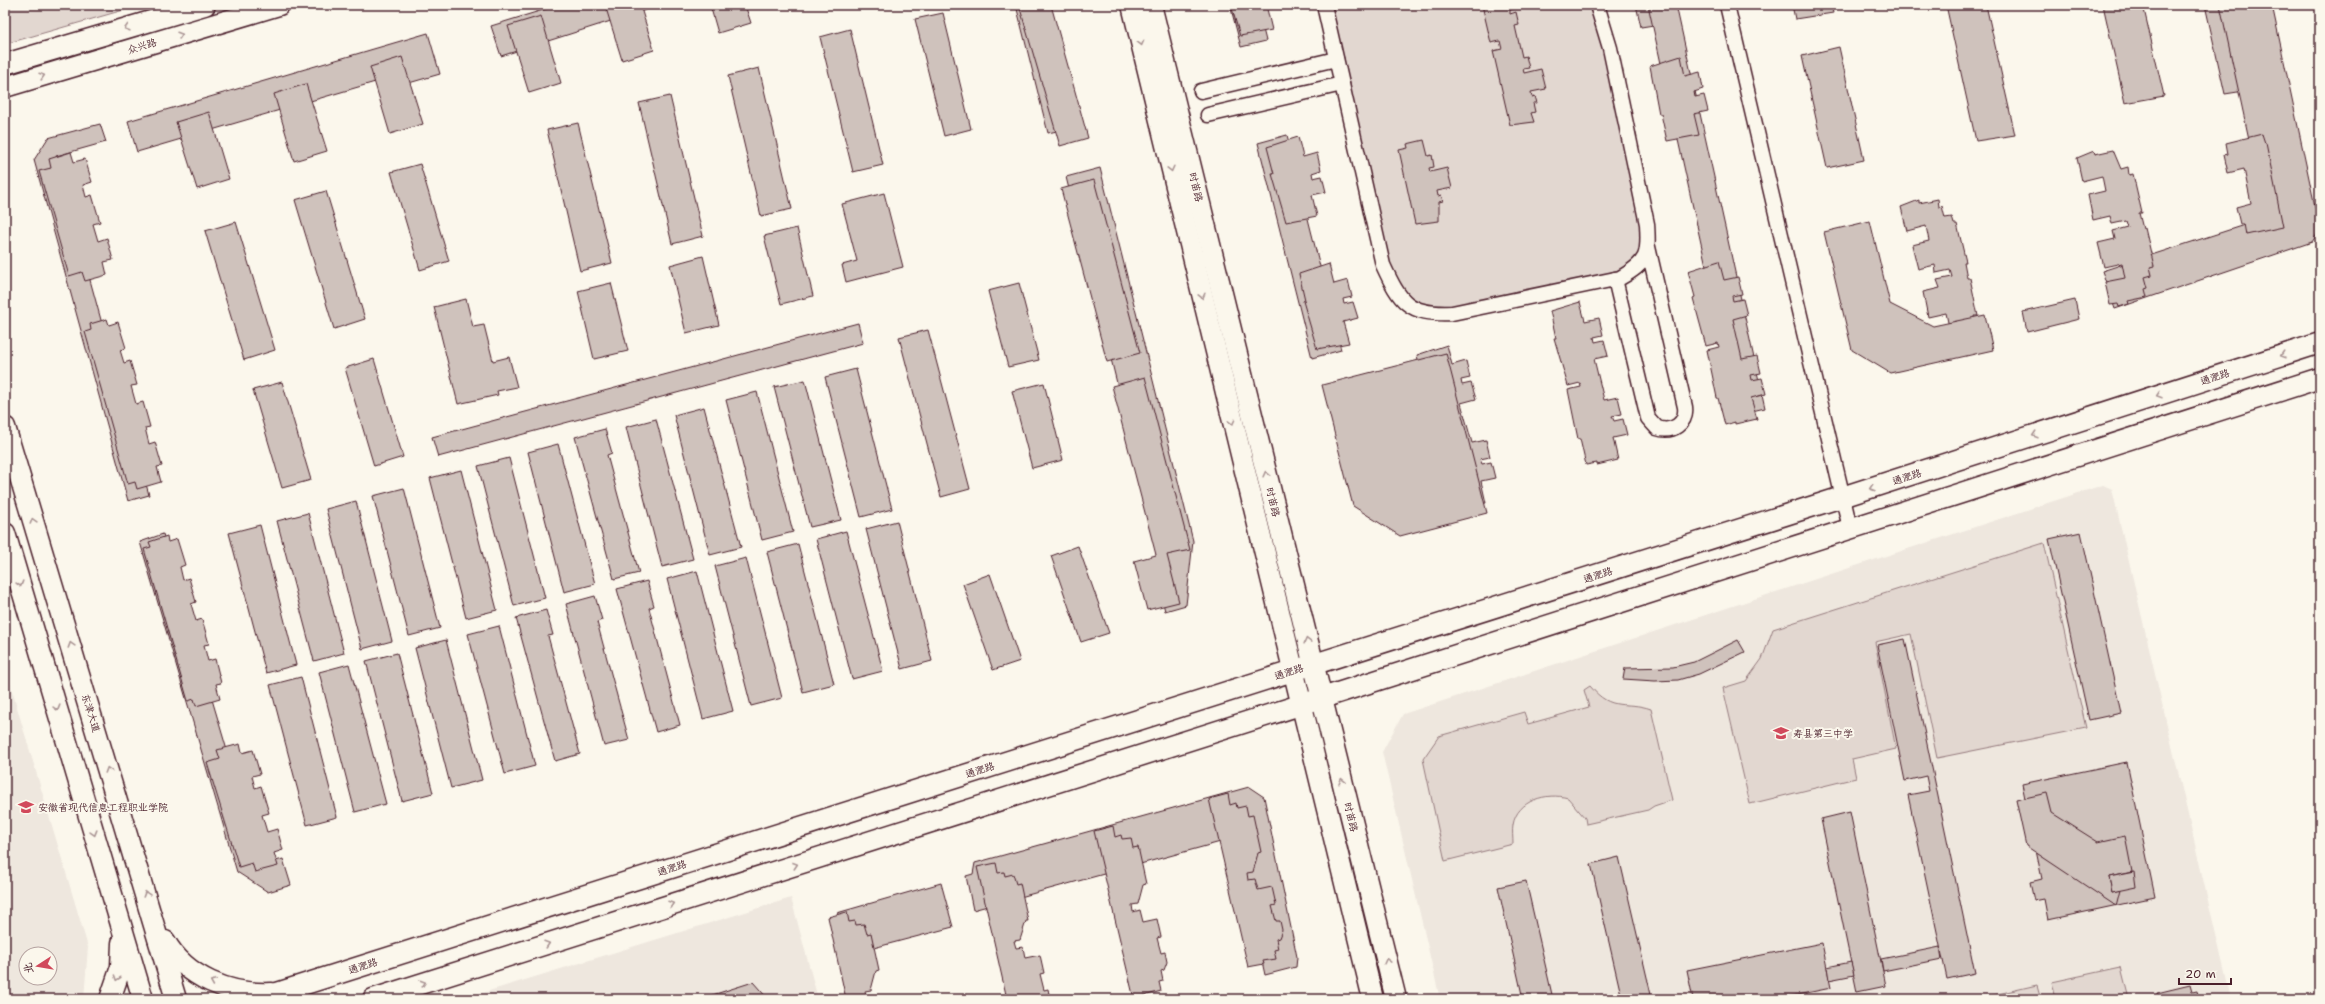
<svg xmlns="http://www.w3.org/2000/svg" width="2325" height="1004" font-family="'Shantell Sans','LXGW WenKai TC',sans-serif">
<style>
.built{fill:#eee7de;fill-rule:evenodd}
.green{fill:#e2d7d0;stroke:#967b7e}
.building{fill:#cfc2bc;stroke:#4a1f2b}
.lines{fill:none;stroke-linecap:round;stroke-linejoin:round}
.street-casing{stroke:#4a1f2b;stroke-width:17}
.secondary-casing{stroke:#4a1f2b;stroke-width:23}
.street{stroke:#fbf7ec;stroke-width:14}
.secondary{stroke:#fbf7ec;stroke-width:20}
.oneway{stroke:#ab9695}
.labels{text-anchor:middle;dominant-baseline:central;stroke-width:4;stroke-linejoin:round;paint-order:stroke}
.street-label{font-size:10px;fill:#4a1f2b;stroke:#fbf7ec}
.poi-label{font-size:10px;fill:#4a1f2b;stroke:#fbf7ec;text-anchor:start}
</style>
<rect width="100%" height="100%" fill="#fbf7ec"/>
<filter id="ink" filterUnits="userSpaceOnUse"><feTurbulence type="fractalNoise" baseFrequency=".025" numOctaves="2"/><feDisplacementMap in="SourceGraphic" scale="8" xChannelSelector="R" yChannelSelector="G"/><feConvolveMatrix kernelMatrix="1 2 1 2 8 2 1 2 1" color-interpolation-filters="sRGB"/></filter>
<g filter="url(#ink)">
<g class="built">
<polygon points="2103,485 2112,489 2231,999 1440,999 1382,752 1403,714"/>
<path d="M 5,667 L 88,947 L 84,999 L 5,999 ZM 26,954 L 50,954 L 50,978 L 26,978 Z"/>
<polygon points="791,898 818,999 463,999"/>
</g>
<g class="green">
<polygon points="5,5 141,5 5,44"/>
<polygon points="1329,5 1592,5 1606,48 1642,220 1642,248 1634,265 1613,274 1450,310 1411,303 1387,266"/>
<polygon points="2044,543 2086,728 1937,758 1911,634 1875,642 1896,749 1852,759 1856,778 1750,804 1723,688 1746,681 1762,659 1773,629"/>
<path d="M 1590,686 C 1612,713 1625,700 1651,709 L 1672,800 L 1654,806 L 1648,810 L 1586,824 L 1585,818 L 1568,798 C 1547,792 1517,800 1513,825 C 1512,831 1513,838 1513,844 L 1445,861 L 1423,759 L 1439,736 L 1524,712 L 1528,724 L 1589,707 L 1584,690 Z"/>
<polygon points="2121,967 2129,999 2056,999 2052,982"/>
<polygon points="2037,985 2041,999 1976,999"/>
</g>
<g class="building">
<polygon points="559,5 661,5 501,56 491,26"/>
<polygon points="605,5 640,5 654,50 622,60"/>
<polygon points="710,5 745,5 751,23 718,33"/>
<polygon points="1016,5 1048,5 1079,126 1048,133"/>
<polygon points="1019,5 1051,5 1088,138 1060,146"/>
<polygon points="1230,5 1257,5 1266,41 1241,47"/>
<polygon points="1231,5 1281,5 1281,6 1267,9 1272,30 1240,36"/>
<polygon points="1482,5 1526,5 1510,10 1510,14 1516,12 1519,25 1515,26 1522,57 1526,56 1529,68 1523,69 1524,73 1541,69 1546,89 1531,92 1532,97 1535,96 1537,103 1533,103 1535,112 1531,113 1534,122 1510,125 1493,51 1502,49 1500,41 1491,43"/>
<polygon points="1636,5 1669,5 1673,22 1641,27"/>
<polygon points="1648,5 1676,5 1765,408 1739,414"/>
<polygon points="1792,5 1831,5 1833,13 1795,19"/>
<polygon points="1946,5 1986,5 2015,135 1976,141"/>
<polygon points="2103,5 2143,5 2164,96 2125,103"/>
<polygon points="2205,5 2245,5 2263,88 2225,94"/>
<polygon points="2220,5 2272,5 2320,230 2312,242 2115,309 2102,271 2266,218"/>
<polygon points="943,13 971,129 944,136 915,19"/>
<polygon points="541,16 561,83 529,93 508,26"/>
<polygon points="850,29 883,165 853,172 820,37"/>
<polygon points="428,33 440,74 402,85 399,75 137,152 128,121"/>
<polygon points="1839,47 1864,160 1827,168 1802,56"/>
<polygon points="1681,56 1685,76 1700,72 1703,89 1694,92 1695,97 1704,95 1708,111 1694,114 1699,135 1667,141 1661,114 1659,114 1650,66"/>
<polygon points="402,57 423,124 390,134 370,67"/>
<polygon points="759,68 792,209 761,216 728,76"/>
<polygon points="306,84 327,151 294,161 274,94"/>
<polygon points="670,96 703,236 672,244 639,103"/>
<polygon points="209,112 229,179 197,189 176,122"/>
<polygon points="578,123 612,263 580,271 547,130"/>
<polygon points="100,124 106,142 56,156 149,495 128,501 34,160 48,138"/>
<polygon points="2262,134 2265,143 2266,143 2283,227 2246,235 2244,224 2240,224 2236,207 2251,203 2244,169 2228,173 2224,155 2228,154 2226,143"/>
<polygon points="1287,135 1341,350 1312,358 1258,143"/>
<polygon points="1298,137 1303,157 1317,153 1321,170 1312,173 1313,178 1322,176 1326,192 1312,195 1317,216 1286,222 1272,174 1274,174 1267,147"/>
<polygon points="1424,140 1428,156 1432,155 1434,167 1429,168 1430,172 1447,168 1452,188 1437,191 1438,196 1441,195 1443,201 1439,202 1439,221 1415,224 1399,150 1408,148 1407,144"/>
<polygon points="2113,150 2121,169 2128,167 2129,175 2133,174 2142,213 2139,213 2143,229 2145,228 2154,266 2150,267 2152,275 2145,277 2148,288 2145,289 2147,297 2128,301 2129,304 2119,307 2118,304 2110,305 2105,282 2125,278 2122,263 2104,267 2098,243 2115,239 2113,231 2128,227 2126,221 2112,224 2110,216 2093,220 2088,195 2105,191 2102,176 2082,181 2077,158 2094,151 2095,154"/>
<polygon points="71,152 74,162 85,159 92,182 83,185 86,197 92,195 100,222 93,224 98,241 107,238 113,260 104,262 107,275 85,281 82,272 69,276 39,171 51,168 49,159"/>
<polygon points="420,164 449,261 420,270 391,172"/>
<polygon points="1100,168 1193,541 1186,605 1165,611 1153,563 1161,561 1066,177"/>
<polygon points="1094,180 1140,353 1107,362 1061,189"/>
<polygon points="326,191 365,319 334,329 295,200"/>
<polygon points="884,193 903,267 846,282 842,265 857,261 842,204"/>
<polygon points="1938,199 1939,207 1942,206 1945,218 1952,217 1954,224 1957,224 1966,262 1964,262 1967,278 1970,278 1978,316 1974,316 1976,325 1969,326 1972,338 1969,339 1971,346 1953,351 1953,354 1944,356 1943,353 1935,355 1929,332 1949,327 1946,313 1928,317 1923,292 1940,288 1937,280 1952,277 1950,270 1936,273 1935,265 1918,269 1912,245 1929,241 1926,226 1907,231 1901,207 1919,200 1919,203"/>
<polygon points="1870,221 1890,304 1933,326 1985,315 1993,350 1890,373 1852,350 1824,232"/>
<polygon points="236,222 275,350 244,360 205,231"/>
<polygon points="797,228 813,296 781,304 764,236"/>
<polygon points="703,256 719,325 686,333 670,265"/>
<polygon points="1719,261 1724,280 1738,277 1742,294 1732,296 1733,301 1743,299 1747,315 1733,319 1742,359 1757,356 1761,373 1751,375 1752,380 1762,378 1766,394 1751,398 1757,419 1735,424 1735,422 1725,425 1718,398 1717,398 1707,350 1719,347 1718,343 1706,346 1693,298 1695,297 1688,271"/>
<polygon points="1329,264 1334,284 1348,280 1352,297 1343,299 1344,304 1353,302 1358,318 1343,322 1349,343 1317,349 1303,301 1305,300 1299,274"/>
<polygon points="611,283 628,351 594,359 578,291"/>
<polygon points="1019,283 1039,360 1008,367 988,291"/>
<polygon points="466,299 473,327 484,325 493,361 509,357 517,387 497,391 498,395 458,404 434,307"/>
<polygon points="2075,300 2079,319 2027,332 2023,312"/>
<polygon points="1580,302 1585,321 1599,318 1603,335 1594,337 1595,342 1604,340 1608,356 1594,359 1604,400 1618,397 1622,414 1612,416 1614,421 1623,419 1627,435 1613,438 1618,460 1597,465 1597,463 1586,465 1580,439 1578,439 1568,390 1581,387 1580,383 1568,386 1554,338 1556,338 1550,311"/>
<polygon points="107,319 109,325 118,322 126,348 120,350 124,363 130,361 137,385 131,386 136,404 143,402 150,427 145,428 149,444 155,442 162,466 157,467 161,482 137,489 135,482 128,484 85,332 91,330 90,324"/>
<polygon points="858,323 863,343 438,457 432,437"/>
<polygon points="928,330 970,489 941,497 899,337"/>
<polygon points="1447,345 1452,365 1466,361 1470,378 1461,380 1462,385 1471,383 1476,399 1461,403 1472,443 1486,440 1490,457 1480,459 1482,464 1491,462 1495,478 1481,481 1486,503 1455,509 1441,461 1443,460 1436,434 1449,431 1447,427 1435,430 1421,382 1423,382 1417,355"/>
<polygon points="1446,353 1487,513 1400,536 1353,506 1322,385"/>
<polygon points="374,359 403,457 374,466 345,368"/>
<polygon points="856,369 892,509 861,517 825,377"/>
<polygon points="1145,377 1190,550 1167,555 1179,602 1147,610 1134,561 1156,555 1112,386"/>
<polygon points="805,380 841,520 810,527 774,387"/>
<polygon points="282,382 311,480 282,488 253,390"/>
<polygon points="1044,383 1063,460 1032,468 1012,391"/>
<polygon points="757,392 793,532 762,540 726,400"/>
<polygon points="704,407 741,547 710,555 674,415"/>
<polygon points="656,419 693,559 662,567 626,427"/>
<polygon points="605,429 612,453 607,455 639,573 614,579 575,437"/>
<polygon points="558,444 595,584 564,592 528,452"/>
<polygon points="509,458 545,598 514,606 478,466"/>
<polygon points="461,470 497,610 466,618 430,478"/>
<polygon points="404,488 440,628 409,636 373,496"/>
<polygon points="356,501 392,641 362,649 326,509"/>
<polygon points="308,513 344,653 314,661 277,521"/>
<polygon points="897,521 932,661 902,669 866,529"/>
<polygon points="260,525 296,665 266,673 229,533"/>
<polygon points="846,531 883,671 852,679 816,539"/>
<polygon points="2081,532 2121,713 2089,720 2049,539"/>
<polygon points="163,534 261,865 283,859 291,885 268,892 237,872 140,542"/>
<polygon points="167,536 168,542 177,539 185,565 180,567 183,580 189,578 196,602 191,604 196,621 202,619 209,644 204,645 208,661 215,659 221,683 216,684 220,699 196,706 194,699 188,701 144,549 151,547 149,542"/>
<polygon points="798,544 834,684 803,692 767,552"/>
<polygon points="1078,546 1109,633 1081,642 1051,556"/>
<polygon points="746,558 782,698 751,706 715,566"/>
<polygon points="697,571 733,711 703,719 667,579"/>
<polygon points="990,574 1020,661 993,670 963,584"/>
<polygon points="647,581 654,606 649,608 680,725 656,732 617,589"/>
<polygon points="595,596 602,620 597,622 629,740 604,746 566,604"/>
<polygon points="546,610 553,635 548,636 580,754 555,761 516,618"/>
<polygon points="499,626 535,766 505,774 468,634"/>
<polygon points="1905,639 1975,973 1947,979 1908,795 1929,791 1926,776 1905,781 1877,645"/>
<polygon points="446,640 482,780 451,788 415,648"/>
<polygon points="1738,640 1745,652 1699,674 1678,680 1655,681 1623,679 1625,668 1673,667 1694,662"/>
<polygon points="397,653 433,793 402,801 366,661"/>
<polygon points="349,664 386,804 355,812 319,672"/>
<polygon points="301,677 337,817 307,825 270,685"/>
<polygon points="240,744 242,753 253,750 260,774 252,776 255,788 261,786 269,813 262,815 267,832 277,829 283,850 274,853 278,866 255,872 252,863 239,867 207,763 220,759 217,750"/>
<polygon points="2127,762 2155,897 2048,920 2044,899 2034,901 2030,882 2042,879 2022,784"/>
<polygon points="1249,787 1264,797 1297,957 1296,967 1265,975 1235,838 973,910 966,876 973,874 975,863"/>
<polygon points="2047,793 2052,813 2098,842 2125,836 2132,872 2109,877 2112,892 2120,890 2116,906 2026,846 2016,800"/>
<polygon points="1228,794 1230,805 1236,803 1237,808 1246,806 1248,816 1253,815 1261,852 1258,853 1253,872 1247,873 1248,880 1255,879 1258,890 1272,887 1276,905 1272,906 1276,921 1280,921 1282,930 1279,938 1276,939 1278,949 1274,950 1276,959 1263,961 1264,964 1248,967 1209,799"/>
<polygon points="1850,812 1886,986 1857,992 1821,819"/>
<polygon points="1113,826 1115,837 1121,835 1122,839 1131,838 1133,848 1138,847 1146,884 1143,885 1138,904 1132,905 1133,912 1140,910 1143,922 1157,919 1161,937 1157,938 1161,953 1165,952 1167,962 1164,970 1161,971 1163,981 1159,982 1161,991 1134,999 1094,831"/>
<polygon points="1619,857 1652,999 1622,999 1591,864"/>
<polygon points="996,863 998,873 1004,872 1005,876 1013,874 1016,884 1020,883 1028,921 1026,921 1020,940 1014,941 1016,948 1023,947 1025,958 1040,955 1044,973 1040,974 1044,990 1048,989 1050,999 1007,999 977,867"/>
<polygon points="2134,872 2136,887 2112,892 2109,877"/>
<polygon points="1526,881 1553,999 1523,999 1498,887"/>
<polygon points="941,883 953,927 847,955 837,913"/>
<polygon points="847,912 849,922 855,921 856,925 864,924 867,934 871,933 879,970 876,971 871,990 865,991 867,998 874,996 874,999 846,999 828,917"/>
<polygon points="1822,943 1831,988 1777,999 1693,999 1687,970"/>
<polygon points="1940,947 1942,959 1883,971 1881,959"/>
<polygon points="1851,962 1854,975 1829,980 1827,967"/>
<polygon points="753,982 768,999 700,999"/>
<polygon points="2190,985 2192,992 2197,991 2199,999 2158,999 2157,993"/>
</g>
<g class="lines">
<defs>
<g id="street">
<path d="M 1324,5 L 1383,265 C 1400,302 1408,315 1452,313 L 1620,278 C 1648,262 1649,255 1647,224 L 1610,48 L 1597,5"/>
<polyline points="1727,5 1850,528"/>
<polyline points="1201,91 1336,59"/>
<polyline points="1208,115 1342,84"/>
<path d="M 1615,279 L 1648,418 L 1657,428 C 1672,433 1687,424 1685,407 L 1648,247"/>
</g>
<g id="secondary">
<polyline points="1132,5 1373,999"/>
<polyline points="1151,5 1396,999"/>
<polyline points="5,64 205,5"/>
<polyline points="5,87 279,5"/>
<polyline points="5,427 176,999"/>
<polyline points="5,533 143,999"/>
<path d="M 165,941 C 186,978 230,995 272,993"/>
<polyline points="110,999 121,967 122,943"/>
<polyline points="258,999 1842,497 2320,343"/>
<polyline points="373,999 1322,698 2320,378"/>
</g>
</defs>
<use href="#street" class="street-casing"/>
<use href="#secondary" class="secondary-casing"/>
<use href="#street" class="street"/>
<use href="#secondary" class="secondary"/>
</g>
<defs><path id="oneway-chevron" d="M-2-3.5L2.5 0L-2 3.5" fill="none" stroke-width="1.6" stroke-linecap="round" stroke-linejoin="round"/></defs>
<g class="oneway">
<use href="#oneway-chevron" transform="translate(127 28) rotate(164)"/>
<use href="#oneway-chevron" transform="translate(180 35) rotate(-17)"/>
<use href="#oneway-chevron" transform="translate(1141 43) rotate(76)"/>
<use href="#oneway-chevron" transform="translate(42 76) rotate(-17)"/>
<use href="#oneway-chevron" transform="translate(1171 169) rotate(76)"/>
<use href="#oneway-chevron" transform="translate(1202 296) rotate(76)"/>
<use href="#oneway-chevron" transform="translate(2283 355) rotate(162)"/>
<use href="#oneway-chevron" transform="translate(2159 395) rotate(162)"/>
<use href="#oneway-chevron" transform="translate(1232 422) rotate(76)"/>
<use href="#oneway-chevron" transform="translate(2035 435) rotate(162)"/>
<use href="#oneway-chevron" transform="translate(1266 474) rotate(-104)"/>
<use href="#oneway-chevron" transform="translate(1872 488) rotate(162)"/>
<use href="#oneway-chevron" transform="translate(33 521) rotate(-107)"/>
<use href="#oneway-chevron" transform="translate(20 584) rotate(74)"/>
<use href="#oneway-chevron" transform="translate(1307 641) rotate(-104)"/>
<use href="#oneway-chevron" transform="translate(71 645) rotate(-107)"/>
<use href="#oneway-chevron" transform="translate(57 708) rotate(74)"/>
<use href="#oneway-chevron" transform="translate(108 770) rotate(-107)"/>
<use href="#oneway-chevron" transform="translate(1342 781) rotate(-104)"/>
<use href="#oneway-chevron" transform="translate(94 833) rotate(74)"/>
<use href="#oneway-chevron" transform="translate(795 865) rotate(-18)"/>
<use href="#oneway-chevron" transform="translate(146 894) rotate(-107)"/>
<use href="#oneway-chevron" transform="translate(671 904) rotate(-18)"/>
<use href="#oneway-chevron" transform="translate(547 944) rotate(-18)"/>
<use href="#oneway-chevron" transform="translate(1387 961) rotate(-104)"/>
<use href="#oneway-chevron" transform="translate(117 978) rotate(109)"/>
<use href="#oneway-chevron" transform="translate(213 982) rotate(-157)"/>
<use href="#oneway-chevron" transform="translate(423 983) rotate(-18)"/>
</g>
</g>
<defs>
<symbol id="school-bare" viewBox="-9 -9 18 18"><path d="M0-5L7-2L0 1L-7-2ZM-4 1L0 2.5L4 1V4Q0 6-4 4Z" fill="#d1495b" stroke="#fbf7ec" stroke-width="2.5" paint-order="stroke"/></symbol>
<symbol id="university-bare" viewBox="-9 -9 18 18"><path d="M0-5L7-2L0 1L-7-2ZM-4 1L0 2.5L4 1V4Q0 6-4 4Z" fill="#d1495b" stroke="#fbf7ec" stroke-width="2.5" paint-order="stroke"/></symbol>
</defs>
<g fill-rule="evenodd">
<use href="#school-bare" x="1770" y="722" width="22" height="22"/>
<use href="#university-bare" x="15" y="796" width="22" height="22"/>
</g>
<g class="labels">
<g class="street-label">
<text transform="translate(142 46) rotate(-17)">众兴路</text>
<text transform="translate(1196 187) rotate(76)">时苗路</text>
<text transform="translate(2215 377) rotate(-18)">通淝路</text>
<text transform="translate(1907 477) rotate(-18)">通淝路</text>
<text transform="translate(1273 502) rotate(76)">时苗路</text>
<text transform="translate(1598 575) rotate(-18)">通淝路</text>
<text transform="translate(1289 672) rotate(-18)">通淝路</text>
<text transform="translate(91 713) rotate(73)">东津大道</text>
<text transform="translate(980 770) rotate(-18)">通淝路</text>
<text transform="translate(1351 817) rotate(76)">时苗路</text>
<text transform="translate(672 868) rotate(-18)">通淝路</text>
<text transform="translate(363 966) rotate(-18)">通淝路</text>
</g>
<g class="poi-label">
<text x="1793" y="733">寿县第三中学</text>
<text x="38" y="807">安徽省现代信息工程职业学院</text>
</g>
</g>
<rect width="2325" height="1004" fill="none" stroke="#fbf7ec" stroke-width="20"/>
<rect x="10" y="10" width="2305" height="984" fill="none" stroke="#4a1f2b" stroke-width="1.5" filter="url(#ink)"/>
<g transform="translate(38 966) rotate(258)"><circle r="19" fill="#fbf7ec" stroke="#b4a19f"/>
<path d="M0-3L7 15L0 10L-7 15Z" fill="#d1495b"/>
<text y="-6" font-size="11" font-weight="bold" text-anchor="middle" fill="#4a1f2b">北</text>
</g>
<path d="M2179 978v6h52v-6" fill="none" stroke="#4a1f2b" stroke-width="2"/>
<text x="2185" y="978" font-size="12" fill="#4a1f2b" stroke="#fbf7ec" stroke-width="3" paint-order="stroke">20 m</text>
</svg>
